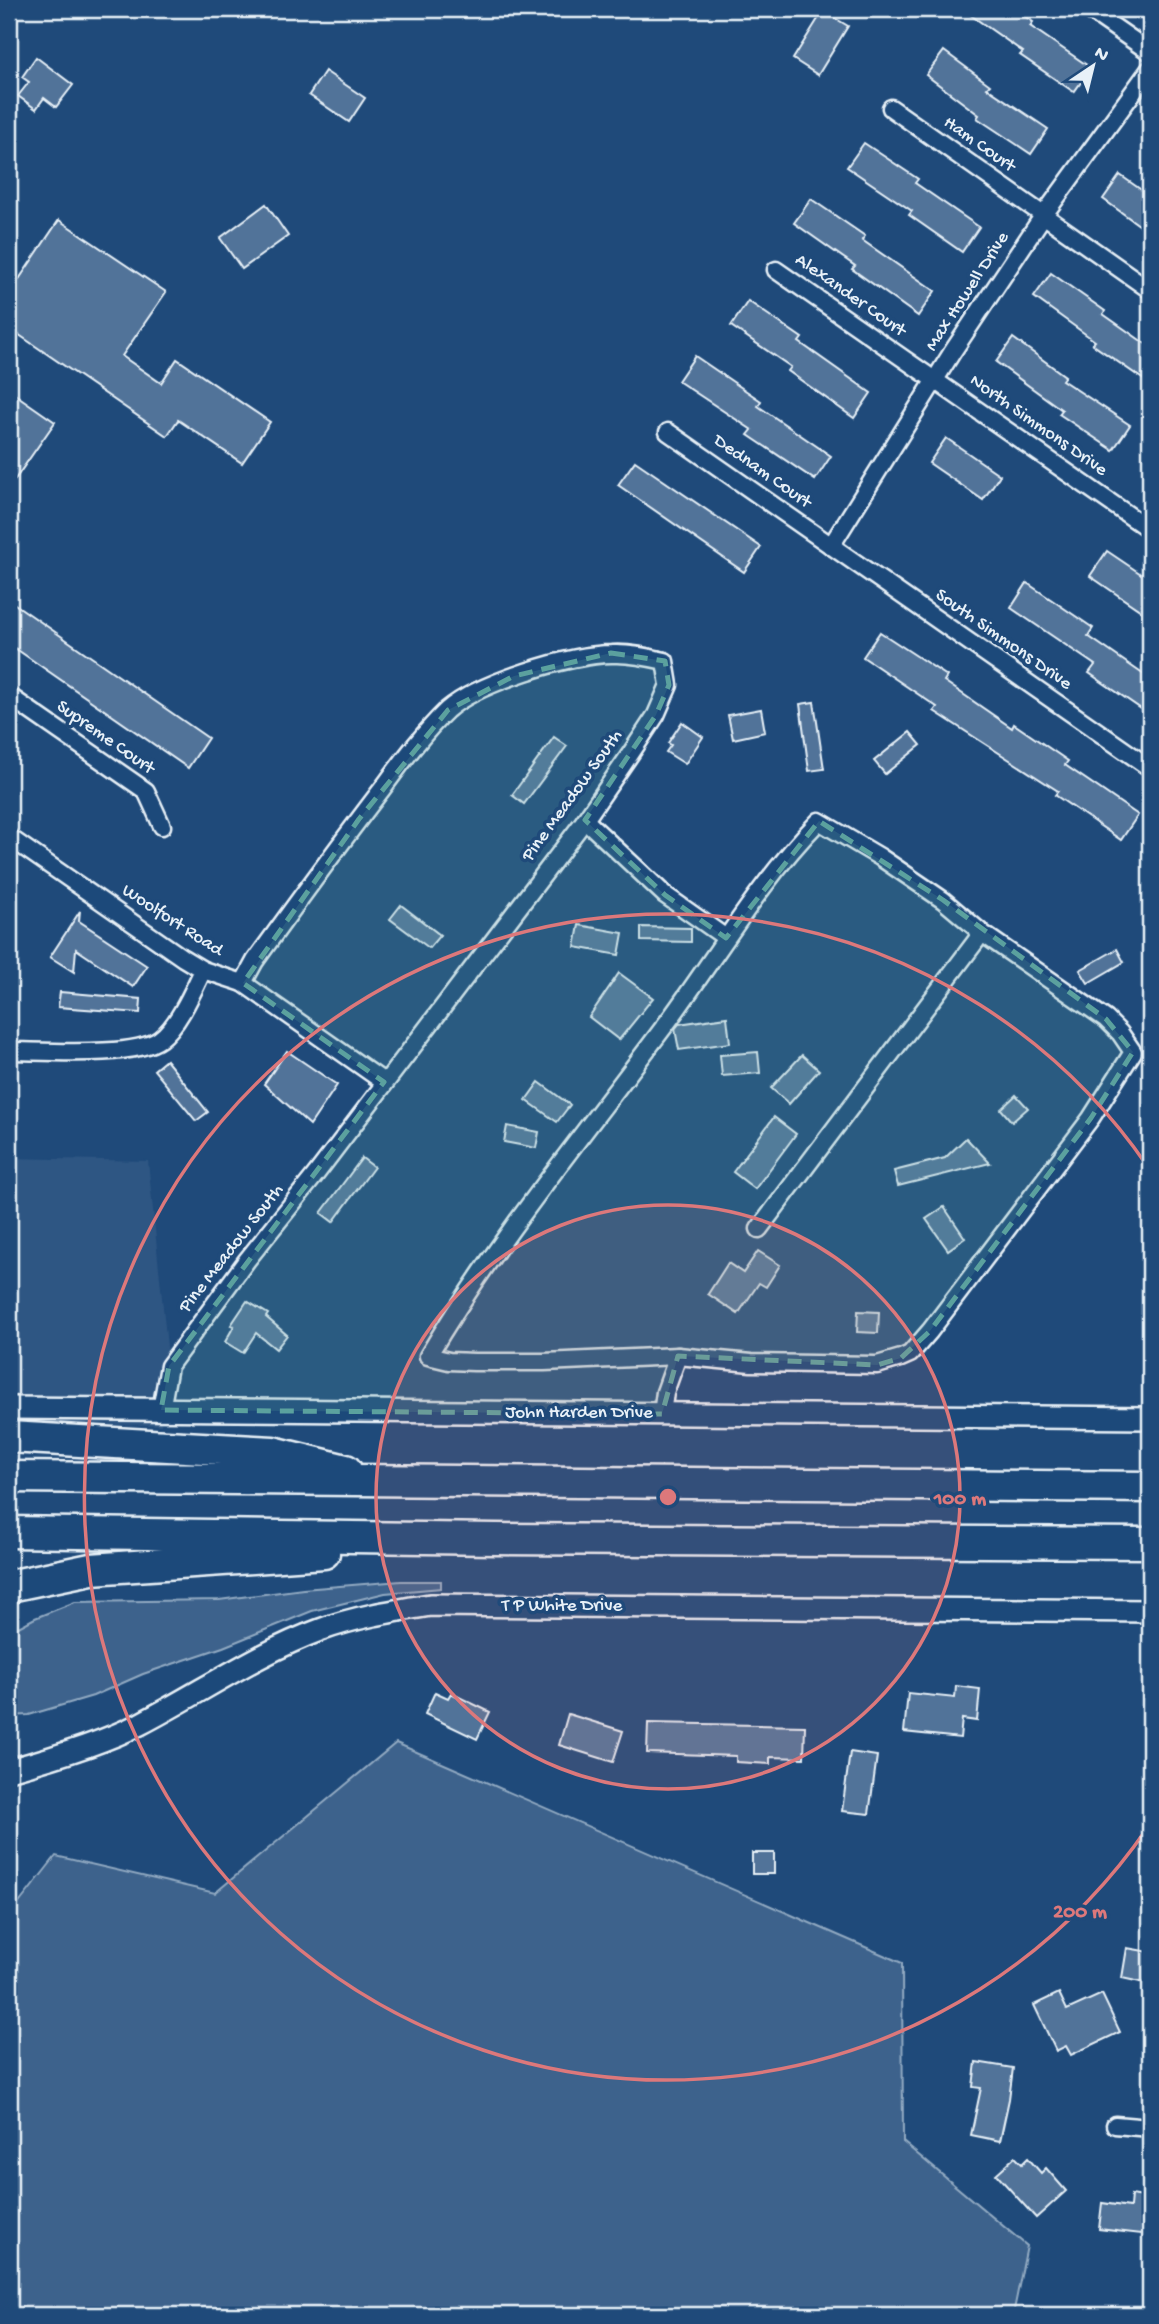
<svg xmlns="http://www.w3.org/2000/svg" width="1159" height="2324" font-family="'Gochi Hand',sans-serif">
<style>
.built{fill:#2e5683}
.green{fill:#3c628c;stroke:#92aac2;stroke-width:2}
.building{fill:#517399;stroke:#e8f1f8;stroke-width:2}
.lines{fill:none;stroke-linecap:round;stroke-linejoin:round}
.minor-casing{stroke:#e8f1f8;stroke-width:21}
.tertiary-casing{stroke:#e8f1f8;stroke-width:26}
.motorway-casing{stroke:#e8f1f8;stroke-width:35}
.minor{stroke:#1f4a7a;stroke-width:16}
.tertiary{stroke:#1f4a7a;stroke-width:21}
.motorway{stroke:#1f4a7a;stroke-width:30}
.marked{fill:#5ba19e;fill-opacity:0.2;stroke:#5ba19e;stroke-width:5;stroke-dasharray:14 9;stroke-linejoin:round}
.ring{fill:none;stroke:#dd787b;stroke-width:3.5}
.labels{text-anchor:middle;dominant-baseline:central;stroke-width:7;stroke-linejoin:round;paint-order:stroke}
.street-label{font-size:19px;fill:#e8f1f8;stroke:#1f4a7a}
.centre{fill:#dd787b;stroke:#1f4a7a;stroke-width:3.5}
.ring-label{font-size:21px;text-anchor:middle;font-weight:bold;fill:#dd787b;stroke:#1f4a7a;stroke-width:7;stroke-linejoin:round;paint-order:stroke}
</style>
<rect width="100%" height="100%" fill="#1f4a7a"/>
<filter id="ink" filterUnits="userSpaceOnUse"><feTurbulence type="fractalNoise" baseFrequency=".0143" numOctaves="2"/><feDisplacementMap in="SourceGraphic" scale="14" xChannelSelector="R" yChannelSelector="G"/><feConvolveMatrix kernelMatrix="1 2 1 2 8 2 1 2 1" color-interpolation-filters="sRGB"/></filter>
<g filter="url(#ink)">
<polygon class="built" points="9,1158 148,1161 169,1366 161,1410 161,1425 9,1423"/>
<g class="green">
<polygon points="401,1581 441,1581 441,1588 385,1593 312,1611 223,1647 143,1674 93,1696 29,1715 9,1716 9,1632 35,1618 75,1602 219,1600 303,1589"/>
<polygon points="396,1743 902,1963 903,2142 1027,2246 1013,2315 9,2315 9,1916 56,1856 215,1893"/>
</g>
<g class="building">
<polygon points="962,9 1015,9 1033,22 1030,26 1091,68 1074,92 1020,55 1023,52"/>
<polygon points="823,11 848,26 818,75 793,59"/>
<polygon points="944,51 990,85 987,88 1048,129 1031,154 977,118 979,115 926,75"/>
<polygon points="36,57 73,85 56,107 44,98 36,109 18,96 29,82 22,77"/>
<polygon points="325,71 365,98 349,122 309,95"/>
<polygon points="864,143 918,179 915,183 979,227 962,252 909,215 912,211 847,167"/>
<polygon points="1120,175 1150,196 1150,233 1103,199"/>
<polygon points="811,199 865,236 862,240 935,291 918,316 852,269 855,266 794,223"/>
<polygon points="266,204 288,236 242,269 220,238"/>
<polygon points="59,220 166,292 122,356 161,383 177,359 270,422 242,463 178,420 167,436 9,328 9,294"/>
<polygon points="1051,273 1105,311 1103,314 1150,347 1150,384 1092,344 1095,341 1034,297"/>
<polygon points="748,301 802,338 799,342 871,393 854,418 788,371 791,367 731,326"/>
<polygon points="1013,338 1065,376 1062,380 1130,425 1113,450 1059,414 1062,410 996,362"/>
<polygon points="695,356 761,401 758,406 831,456 815,480 748,435 752,430 678,381"/>
<polygon points="9,390 55,422 9,488"/>
<polygon points="946,438 1000,475 983,500 929,463"/>
<polygon points="635,461 761,547 744,572 618,485"/>
<polygon points="1107,551 1150,580 1150,617 1090,576"/>
<polygon points="1027,583 1093,628 1088,636 1150,679 1150,715 1089,673 1095,665 1011,608"/>
<polygon points="9,600 208,738 188,768 9,644"/>
<polygon points="880,632 947,676 944,681 1012,728 1014,724 1068,761 1065,765 1138,815 1121,840 1055,795 1058,791 934,711 937,707 863,657"/>
<polygon points="814,702 824,769 809,771 800,704"/>
<polygon points="761,709 765,732 733,739 728,715"/>
<polygon points="682,722 703,737 685,764 666,752 671,745 668,743"/>
<polygon points="910,732 921,745 885,774 874,761"/>
<polygon points="554,737 567,746 524,804 512,795"/>
<polygon points="401,905 440,935 429,948 390,919"/>
<polygon points="80,911 79,921 147,966 133,987 76,949 74,972 50,957"/>
<polygon points="579,925 623,933 619,955 575,947"/>
<polygon points="641,927 691,928 691,942 641,941"/>
<polygon points="1117,949 1124,962 1088,983 1080,970"/>
<polygon points="619,973 653,998 619,1040 589,1017"/>
<polygon points="60,992 141,999 140,1013 58,1007"/>
<polygon points="727,1017 730,1043 679,1050 675,1029 679,1024"/>
<polygon points="287,1051 337,1085 310,1125 264,1084"/>
<polygon points="758,1052 760,1073 722,1076 720,1055"/>
<polygon points="802,1055 819,1070 789,1104 771,1088"/>
<polygon points="166,1060 208,1112 196,1121 154,1070"/>
<polygon points="539,1082 570,1105 557,1122 526,1100"/>
<polygon points="1016,1095 1028,1108 1012,1122 1001,1109"/>
<polygon points="774,1117 796,1134 755,1189 733,1172"/>
<polygon points="507,1126 539,1132 536,1148 504,1142"/>
<polygon points="966,1138 990,1163 898,1186 894,1171 945,1158"/>
<polygon points="362,1158 374,1167 333,1222 321,1213"/>
<polygon points="944,1207 965,1238 948,1250 926,1219"/>
<polygon points="758,1251 780,1265 766,1287 759,1283 738,1314 708,1294 728,1263 743,1273"/>
<polygon points="247,1301 268,1314 266,1317 287,1335 276,1349 256,1333 243,1353 225,1342 234,1326 231,1325"/>
<polygon points="858,1311 879,1312 878,1333 857,1332"/>
<polygon points="956,1686 980,1689 977,1721 962,1719 960,1738 904,1732 908,1693 955,1698"/>
<polygon points="435,1692 448,1698 451,1693 490,1712 477,1739 425,1714"/>
<polygon points="568,1714 623,1731 613,1762 559,1745"/>
<polygon points="648,1723 805,1726 804,1758 770,1757 770,1764 736,1762 736,1756 647,1753"/>
<polygon points="850,1752 877,1756 869,1814 842,1811"/>
<rect x="752" y="1853" width="22" height="21"/>
<polygon points="1127,1948 1150,1952 1145,1983 1122,1978"/>
<polygon points="1059,1993 1067,2010 1102,1994 1120,2032 1071,2055 1066,2046 1056,2051 1034,2005"/>
<polygon points="976,2062 1013,2068 1009,2099 1000,2141 971,2135 981,2088 973,2087"/>
<polygon points="1015,2157 1022,2164 1028,2158 1041,2173 1046,2168 1066,2191 1036,2218 996,2174"/>
<polygon points="1131,2195 1150,2198 1150,2235 1099,2229 1102,2203 1130,2207"/>
</g>
<g class="lines">
<defs>
<g id="minor">
<polyline points="1088,9 1150,52"/>
<polyline points="891,108 1150,290"/>
<polyline points="776,270 1150,530"/>
<polyline points="668,432 1150,768"/>
<polyline points="831,546 953,351 1043,216 1150,69"/>
<polyline points="9,696 146,791 162,826"/>
<polyline points="585,820 665,895 726,938"/>
<path d="M 819,821 L 880,857 L 943,900 L 982,933 L 1106,1019 L 1120,1033 L 1133,1052 L 1091,1118 L 930,1331 L 910,1354 L 901,1358 L 877,1365 L 751,1363 L 678,1356 L 544,1362 L 474,1362 L 449,1361 L 428,1356 C 499,1236 589,1128 672,1016 C 720,950 762,879 819,821 Z"/>
<polyline points="9,837 183,958 203,970 243,983 384,1082"/>
<path d="M 9,1051 C 42,1051 135,1058 160,1039 C 178,1026 193,991 203,970"/>
<polyline points="759,1229 982,933"/>
<path d="M 161,1410 L 169,1366 L 247,1260 L 316,1174 L 585,820 L 631,753 L 656,715 L 669,685 L 665,661 C 648,657 630,653 612,654 C 571,654 478,683 447,710 C 422,734 400,765 379,793 C 337,848 296,904 255,961 L 243,983"/>
<polyline points="662,1414 665,1392 678,1356"/>
<polyline points="1115,2125 1150,2128"/>
</g>
<g id="tertiary">
<polyline points="9,1408 1150,1418"/>
<path d="M 9,1770 C 49,1759 103,1743 140,1724 C 200,1693 257,1653 320,1630 C 355,1617 393,1611 430,1605 L 1150,1611"/>
</g>
<g id="motorway">
<polyline points="9,1437 273,1452 346,1470"/>
<polyline points="9,1477 1150,1487"/>
<polyline points="9,1532 496,1539 1150,1543"/>
<polyline points="9,1588 14,1585 91,1569 324,1553"/>
</g>
</defs>
<use href="#minor" class="minor-casing"/>
<use href="#tertiary" class="tertiary-casing"/>
<use href="#motorway" class="motorway-casing"/>
<use href="#minor" class="minor"/>
<use href="#tertiary" class="tertiary"/>
<use href="#motorway" class="motorway"/>
</g>
</g>
<path class="marked" d="M 611,653 L 665,661 L 669,685 L 656,715 L 585,820 L 665,895 L 726,938 L 819,821 L 943,900 L 1106,1019 L 1133,1052 L 1091,1118 L 930,1331 L 901,1358 L 877,1365 L 678,1356 L 662,1414 L 161,1410 L 169,1366 L 384,1082 L 243,983 L 359,819 L 448,710 L 514,676 Z"/>
<circle cx="668" cy="1497" r="292" fill="#dd787b" fill-opacity=".12"/>
<g class="ring">
<circle cx="668" cy="1497" r="292"/>
<path d="M1148 1827A583 583 0 1 1 1148 1167"/>
</g>
<g class="labels">
<g class="street-label">
<text transform="translate(979 145) rotate(35)">Ham Court</text>
<text transform="translate(968 292) rotate(-57)">Max Howell Drive</text>
<text transform="translate(850 296) rotate(35)">Alexander Court</text>
<text transform="translate(1038 426) rotate(35)">North Simmons Drive</text>
<text transform="translate(762 472) rotate(35)">Dednam Court</text>
<text transform="translate(1003 640) rotate(35)">South Simmons Drive</text>
<text transform="translate(105 738) rotate(35)">Supreme Court</text>
<text transform="translate(573 796) rotate(-54)">Pine Meadow South</text>
<text transform="translate(172 921) rotate(33)">Woolfort Road</text>
<text transform="translate(232 1249) rotate(-52)">Pine Meadow South</text>
<text x="579" y="1413">John Harden Drive</text>
<text x="562" y="1606">T P White Drive</text>
</g>
</g>
<circle cx="668" cy="1497" r="10" class="centre"/>
<g class="ring-label">
<text x="960" y="1504">100 m</text>
<text x="1080" y="1917">200 m</text>
</g>
<rect width="1159" height="2324" fill="none" stroke="#1f4a7a" stroke-width="35"/>
<rect x="18" y="18" width="1124" height="2289" fill="none" stroke="#e8f1f8" stroke-width="2.5" filter="url(#ink)"/>
<g transform="translate(1093 66) rotate(35)" stroke="#1f4a7a" stroke-width="5" paint-order="stroke">
<path d="M0-5L12 26L0 18L-12 26Z" fill="#e8f1f8"/>
<text y="-10" font-size="19" font-weight="bold" text-anchor="middle" fill="#e8f1f8">N</text>
</g>
</svg>
